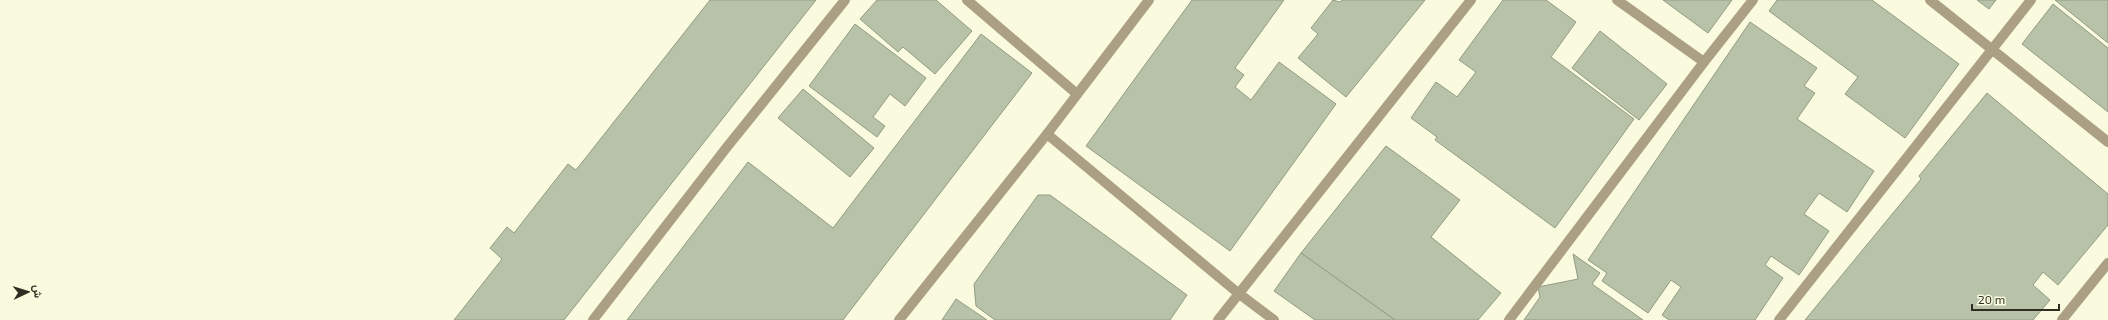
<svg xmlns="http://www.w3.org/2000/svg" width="2108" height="320" font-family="'Exo 2',Vazirmatn,sans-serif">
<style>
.building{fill:#b7c2a9;stroke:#919c83}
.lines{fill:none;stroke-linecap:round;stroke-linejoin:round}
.minor{stroke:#ab9f84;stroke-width:10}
</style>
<rect width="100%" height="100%" fill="#fafade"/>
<g class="building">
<polygon points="710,0 816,0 564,320 454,320 502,259 490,248 507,227 514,233 568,164 576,170"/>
<polygon points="877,0 936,0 972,31 935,74 903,47 898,52 860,19"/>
<polygon points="1192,0 1284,0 1235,68 1244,75 1235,87 1251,100 1279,62 1336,104 1230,251 1086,146"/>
<polygon points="1333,0 1340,2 1342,0 1425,0 1346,97 1298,58 1318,34 1311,28"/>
<polygon points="1503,0 1546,0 1576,22 1551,57 1634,119 1555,228 1435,140 1437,137 1411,118 1436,82 1457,97 1476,72 1459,60"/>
<polygon points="1663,0 1732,0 1708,33"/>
<polygon points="1777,0 1872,0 1959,64 1905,138 1845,94 1858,77 1769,11"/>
<polygon points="1977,0 1996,0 1989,9"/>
<polygon points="2055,0 2108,0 2108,43"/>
<polygon points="2053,4 2108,48 2108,112 2022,44"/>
<polygon points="1750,22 1817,68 1804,86 1815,93 1797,119 1874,171 1847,212 1819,193 1804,214 1829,231 1799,275 1771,256 1765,265 1783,278 1755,320 1669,320 1662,315 1681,287 1671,280 1648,313 1602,281 1607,273 1588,260"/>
<polygon points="855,24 926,78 905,106 890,94 873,117 885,126 877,137 809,86"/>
<polygon points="1600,31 1667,84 1639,120 1572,68"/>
<polygon points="981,34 1032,73 843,320 627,320 748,162 833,228"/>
<polygon points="803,89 874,148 850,177 778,118"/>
<polygon points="1987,93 2108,194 2108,225 2058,285 2043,272 2033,285 2050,300 2033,320 1805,320 1921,179 1919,176"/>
<polygon points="1386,146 1460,200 1431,237 1501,293 1478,320 1395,320 1301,253"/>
<polygon points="1038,195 1050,195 1187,295 1170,320 995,320 976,306 974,284"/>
<polygon points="1301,253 1395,320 1315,320 1274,291"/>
<polygon points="1573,254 1600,273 1592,284 1643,320 1524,320 1540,297 1538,287 1578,279"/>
<polygon points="956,299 987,320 942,320"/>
</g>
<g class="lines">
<g class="minor">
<polyline points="967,0 1077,94"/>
<polyline points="1617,0 1704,62"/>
<polyline points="1930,0 2108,142"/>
<polyline points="1047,134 1238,293 1274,320"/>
<polyline points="593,320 727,147 845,0"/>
<polyline points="899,320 1047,134 1149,0"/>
<polyline points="1218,320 1471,0"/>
<polyline points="1509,320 1704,62 1753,0"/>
<polyline points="1779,320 2031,0"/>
<polyline points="2062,320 2108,263"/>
</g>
</g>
<g transform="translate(28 292) rotate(86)" stroke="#fafade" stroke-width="3" paint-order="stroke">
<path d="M0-3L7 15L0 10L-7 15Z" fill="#2e2e23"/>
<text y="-6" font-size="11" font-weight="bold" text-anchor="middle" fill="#2e2e23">ش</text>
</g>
<path d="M1972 304v6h87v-6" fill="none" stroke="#2e2e23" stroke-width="2"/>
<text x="1978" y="304" font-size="12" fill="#2e2e23" stroke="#fafade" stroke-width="3" paint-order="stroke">20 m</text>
</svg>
